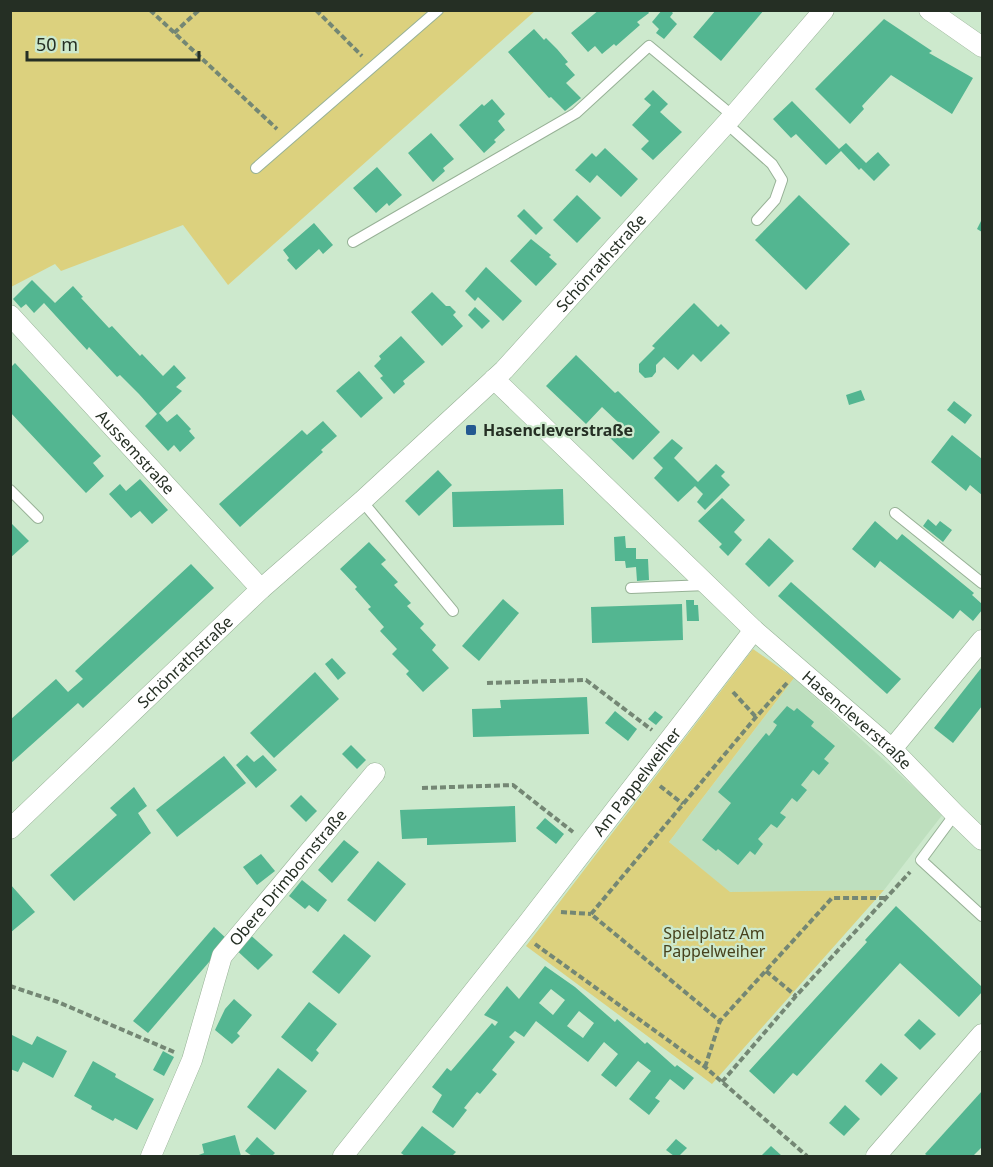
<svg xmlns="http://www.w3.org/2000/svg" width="993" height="1167" font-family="'Noto Sans',sans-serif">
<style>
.built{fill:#bedfbe}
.green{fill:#dcd17e}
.building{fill:#53b691;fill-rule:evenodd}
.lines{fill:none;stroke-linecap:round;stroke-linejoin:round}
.lane-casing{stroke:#97b196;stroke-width:12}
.street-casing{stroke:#97b196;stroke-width:21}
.path{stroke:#748774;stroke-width:4;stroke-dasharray:6 3;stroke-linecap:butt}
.lane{stroke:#fff;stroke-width:10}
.street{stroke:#fff;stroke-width:20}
.poi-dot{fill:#235991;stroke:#cde9cd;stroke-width:2}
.labels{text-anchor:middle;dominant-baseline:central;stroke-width:4.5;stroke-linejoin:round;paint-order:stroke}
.street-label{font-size:16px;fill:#252f24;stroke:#cde9cd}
.poi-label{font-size:16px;font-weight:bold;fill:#252f24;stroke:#cde9cd;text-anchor:start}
.park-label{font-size:16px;fill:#47421d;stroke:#cde9cd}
</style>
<rect width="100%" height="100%" fill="#cde9cd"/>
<polygon class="built" points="794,678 943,814 884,890 729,892 669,842"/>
<g class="green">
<polygon points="11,11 535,11 228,285 183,225 61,271 55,264 11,287"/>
<polygon points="753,649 794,678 669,842 730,892 884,890 712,1084 526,946"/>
</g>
<g class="building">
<polygon points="599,10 647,10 649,13 637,22 640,25 616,46 614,44 602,54 595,46 588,52 571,33"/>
<polygon points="662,10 670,10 673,13 670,17 677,24 664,39 656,33 659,29 652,22"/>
<polygon points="716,10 764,10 721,61 693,37"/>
<polygon points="884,19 932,51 929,53 973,78 952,114 891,75 862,106 864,109 850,124 815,89"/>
<polygon points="534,29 544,40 546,38 557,49 568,62 565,64 575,75 566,83 581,98 565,111 551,97 549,98 508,52"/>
<polygon points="653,90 668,104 660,112 682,132 653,160 641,149 649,141 632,125 651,105 644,99"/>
<polygon points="492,99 505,114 498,121 505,130 494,140 496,142 484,153 459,125 482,104 484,106"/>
<polygon points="792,101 839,149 846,143 866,163 878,152 890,165 874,181 861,168 859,170 841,151 826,165 796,134 791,138 773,119"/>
<polygon points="431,133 454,159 443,168 445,171 433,182 408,153"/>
<polygon points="605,148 638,179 621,197 597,175 590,183 575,170 592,153 596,157"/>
<polygon points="377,167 402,195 389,206 387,203 376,213 353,188"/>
<polygon points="577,195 601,218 577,243 553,220"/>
<polygon points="799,195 850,244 806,290 755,240"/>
<polygon points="524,209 543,228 536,235 517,216"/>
<polygon points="982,219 982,232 977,229"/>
<polygon points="314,223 333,245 323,254 319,249 296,270 287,260 289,258 283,250"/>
<polygon points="531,239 551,255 549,257 557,264 536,286 510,261"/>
<polygon points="486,267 522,301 503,321 478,297 475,301 465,291"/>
<polygon points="32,280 55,303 73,286 83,297 81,298 109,328 112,326 140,356 142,354 163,376 174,365 186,378 176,387 182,391 159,413 167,422 177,414 191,429 189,431 195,438 180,452 174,445 168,451 145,426 157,414 139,394 120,375 117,377 89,347 87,350 44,303 34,313 26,304 21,308 13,299"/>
<polygon points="432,292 446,306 450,306 456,312 453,315 463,326 442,346 411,312"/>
<polygon points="694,303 718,327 721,324 730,333 701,362 693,354 678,370 664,357 656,365 656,372 652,377 645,378 639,372 639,364 655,348 652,346"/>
<polygon points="475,307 490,321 482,329 468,315"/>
<polygon points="401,336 425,362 403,381 405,384 394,394 380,378 383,376 374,366 381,359 379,356"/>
<polygon points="576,355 615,393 618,391 660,432 633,460 608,436 620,424 602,407 586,424 546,386"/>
<polygon points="15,363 101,456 93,463 104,476 86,493 10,412 10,368"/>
<polygon points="359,371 383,398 361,418 336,391"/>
<polygon points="861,390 865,400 849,405 846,395"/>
<polygon points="954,401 972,415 965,424 947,410"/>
<polygon points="323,421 337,436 321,450 323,452 240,527 219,504 302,430 307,435"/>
<polygon points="952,435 982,459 982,495 970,485 966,491 931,462"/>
<polygon points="672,439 683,448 674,458 698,482 716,464 725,472 721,476 730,485 705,510 697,502 703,494 695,486 678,502 654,478 663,468 653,458"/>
<polygon points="438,470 452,485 419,516 405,501"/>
<polygon points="140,479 168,510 152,524 140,511 131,518 109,494 120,484 126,491"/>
<polygon points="563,489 564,525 453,527 452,492"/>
<polygon points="722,498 745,520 734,532 742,540 728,556 719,547 722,544 698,521"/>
<polygon points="928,519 936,526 940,521 952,530 943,542 923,526"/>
<polygon points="875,521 897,540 902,534 974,593 972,595 982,604 982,610 973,621 960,610 953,619 880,561 875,568 852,549"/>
<polygon points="10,522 29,541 10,558"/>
<polygon points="625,536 626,548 636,548 636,559 648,559 649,580 637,581 636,567 626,568 625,561 615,561 614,537"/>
<polygon points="769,538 794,561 769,587 745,564"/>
<polygon points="369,542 386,560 381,564 398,582 394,585 411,603 407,606 424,624 420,628 436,645 432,650 449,668 423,692 406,674 409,671 392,654 397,649 380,631 384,627 368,609 371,607 355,589 357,587 340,569"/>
<polygon points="191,564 214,588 83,708 78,703 10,764 10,720 56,679 68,692 83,679 75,671"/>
<polygon points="791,582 901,679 887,694 778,596"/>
<polygon points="503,599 519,613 479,661 462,646"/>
<polygon points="686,600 694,600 694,605 698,605 699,621 687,621"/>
<polygon points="682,604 683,640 592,643 591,607"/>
<polygon points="332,658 346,673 338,680 325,664"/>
<polygon points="982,667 982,706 953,743 934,728"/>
<polygon points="315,672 339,699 274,758 250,733"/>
<polygon points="587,697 589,734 473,737 472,709 501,708 500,700"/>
<polygon points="787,706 794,711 797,708 814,722 811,726 835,746 824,759 829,763 819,775 813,770 801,785 807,790 797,802 792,798 780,813 786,817 777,828 771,824 758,839 763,844 755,855 750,851 738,865 718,849 716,851 702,840 731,803 718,792 766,733 769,736 773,731 777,725 773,722"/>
<polygon points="615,711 637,729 628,741 605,723"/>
<polygon points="655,711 663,717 656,725 648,719"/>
<polygon points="351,745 366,760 357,769 342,754"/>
<polygon points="247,755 254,762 263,755 277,770 256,788 236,765"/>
<polygon points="224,756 246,783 177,837 156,810"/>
<polygon points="134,787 147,806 138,813 151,833 74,901 50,875 117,815 110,808"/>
<polygon points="301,795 317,811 306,822 290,806"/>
<polygon points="515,806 516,842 427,845 427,838 402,839 400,810"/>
<polygon points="545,818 564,834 556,844 536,828"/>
<polygon points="344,840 359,852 332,883 318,870"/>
<polygon points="261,854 275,871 257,885 243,867"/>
<polygon points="378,861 406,884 375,922 347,900"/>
<polygon points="302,880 327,900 318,912 309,905 305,909 289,896"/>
<polygon points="10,884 35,912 10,933"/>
<polygon points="896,906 982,987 982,992 959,1017 900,963 797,1076 793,1073 774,1094 749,1071 867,942 865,940"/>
<polygon points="214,927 228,940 148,1033 133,1021"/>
<polygon points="247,932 273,955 258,970 233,947"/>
<polygon points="344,934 371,956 339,994 312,972"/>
<path d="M 545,966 L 575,987 L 615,1022 L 617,1019 L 645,1044 L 647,1042 L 675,1067 L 677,1065 L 694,1078 L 684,1090 L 670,1079 L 655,1098 L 660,1101 L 649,1115 L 629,1099 L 651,1071 L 638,1061 L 616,1087 L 601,1075 L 618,1054 L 604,1042 L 588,1062 L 536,1021 L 524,1037 L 515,1031 L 509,1037 L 515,1042 L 492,1070 L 497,1074 L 480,1094 L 477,1092 L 464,1108 L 467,1110 L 453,1128 L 432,1112 L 442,1095 L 432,1087 L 447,1068 L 451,1071 L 492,1023 L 495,1026 L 498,1022 L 484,1015 L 507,986 L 519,999 ZM 551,989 L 565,1000 L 553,1015 L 539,1003 ZM 579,1011 L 594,1023 L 583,1038 L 567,1026 Z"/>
<polygon points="234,999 252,1015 237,1033 240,1036 232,1044 215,1030 225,1009"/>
<polygon points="309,1002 337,1024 316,1050 319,1053 312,1062 281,1037"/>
<polygon points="919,1019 936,1034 920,1050 904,1035"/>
<polygon points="10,1034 32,1045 37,1036 67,1051 53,1078 23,1062 18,1072 10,1069"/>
<polygon points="163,1051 174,1057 164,1076 153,1070"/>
<polygon points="93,1061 116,1074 115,1077 154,1099 137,1130 115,1118 113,1121 91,1109 92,1106 74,1096"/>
<polygon points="881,1063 898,1078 881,1096 865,1081"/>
<polygon points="278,1068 307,1091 275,1130 247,1107"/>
<polygon points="982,1091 982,1147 973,1156 928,1156 925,1154"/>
<polygon points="845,1105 860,1119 844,1136 829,1123"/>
<polygon points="422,1126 456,1152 452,1156 405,1156 401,1153"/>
<polygon points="235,1135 241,1156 196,1156 204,1153 202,1144"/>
<polygon points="257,1137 275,1153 272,1156 252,1156 245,1151"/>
<polygon points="676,1139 687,1148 679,1156 674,1156 666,1150"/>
<polygon points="771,1146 782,1156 761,1156"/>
</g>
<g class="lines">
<defs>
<g id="lane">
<polyline points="726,123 772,164 782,180 775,200 757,220"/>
<polyline points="256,168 438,10"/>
<polyline points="353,242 576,113 649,46 733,116"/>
<polyline points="10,490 38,518"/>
<polyline points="362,501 453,611"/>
<polyline points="895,513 982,583"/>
<polyline points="631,588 707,585"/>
<polyline points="955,814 921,860 982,916"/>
</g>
<g id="street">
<polyline points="929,10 982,47"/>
<path id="s1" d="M 10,315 L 261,589"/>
<path id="s2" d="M 494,379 L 754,630 L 892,749 L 955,814 L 982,840"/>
<polyline points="892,749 982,640"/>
<path id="s3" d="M 10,829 L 261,589 L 362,501 L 504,370 L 733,116 L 824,10"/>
<path id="s4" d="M 151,1156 L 192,1060 L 222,956 L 375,773"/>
<path id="s5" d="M 343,1156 L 527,924 L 754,630"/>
<polyline points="876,1156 982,1034"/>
</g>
</defs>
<use href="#lane" class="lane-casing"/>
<use href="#street" class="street-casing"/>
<g class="path">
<polyline points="150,10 277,129"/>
<polyline points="316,10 362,56"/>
<polyline points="174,33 199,10"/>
<polyline points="487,683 586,680 652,730"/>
<polyline points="787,683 756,717 591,914 720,1021 832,898 886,898"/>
<polyline points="733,692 756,717"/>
<polyline points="660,786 683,804"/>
<polyline points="422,788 513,785 573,832"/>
<polyline points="561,912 591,914"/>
<polyline points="535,944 705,1067 807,1156"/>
<polyline points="766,971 796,996"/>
<polyline points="10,986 58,1002 174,1052"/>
<polyline points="705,1067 720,1021"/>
<polyline points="722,1082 796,996 910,872"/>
</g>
<use href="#lane" class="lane"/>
<use href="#street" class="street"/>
</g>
<rect class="poi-dot" x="465" y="424" width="12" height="12" rx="3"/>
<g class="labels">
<g class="street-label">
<text stroke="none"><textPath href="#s3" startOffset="819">Schönrathstraße</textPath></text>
<text stroke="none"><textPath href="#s1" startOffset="186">Aussemstraße</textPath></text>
<text stroke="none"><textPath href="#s3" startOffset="242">Schönrathstraße</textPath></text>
<text stroke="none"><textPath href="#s2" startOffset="498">Hasencleverstraße</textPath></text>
<text stroke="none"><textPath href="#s5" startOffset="476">Am Pappelweiher</textPath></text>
<text stroke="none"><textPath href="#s4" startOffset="315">Obere Drimbornstraße</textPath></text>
</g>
<g class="poi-label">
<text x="483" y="430">Hasencleverstraße</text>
</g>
<g class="park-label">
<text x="714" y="933">Spielplatz Am<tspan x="714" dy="18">Pappelweiher</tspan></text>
</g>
</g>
<rect width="993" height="1167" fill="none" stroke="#252f24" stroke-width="24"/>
<path d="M27 51v9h172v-9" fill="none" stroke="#252f24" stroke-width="3"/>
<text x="36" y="51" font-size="18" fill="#252f24" stroke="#cde9cd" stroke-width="4.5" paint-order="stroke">50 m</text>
</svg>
